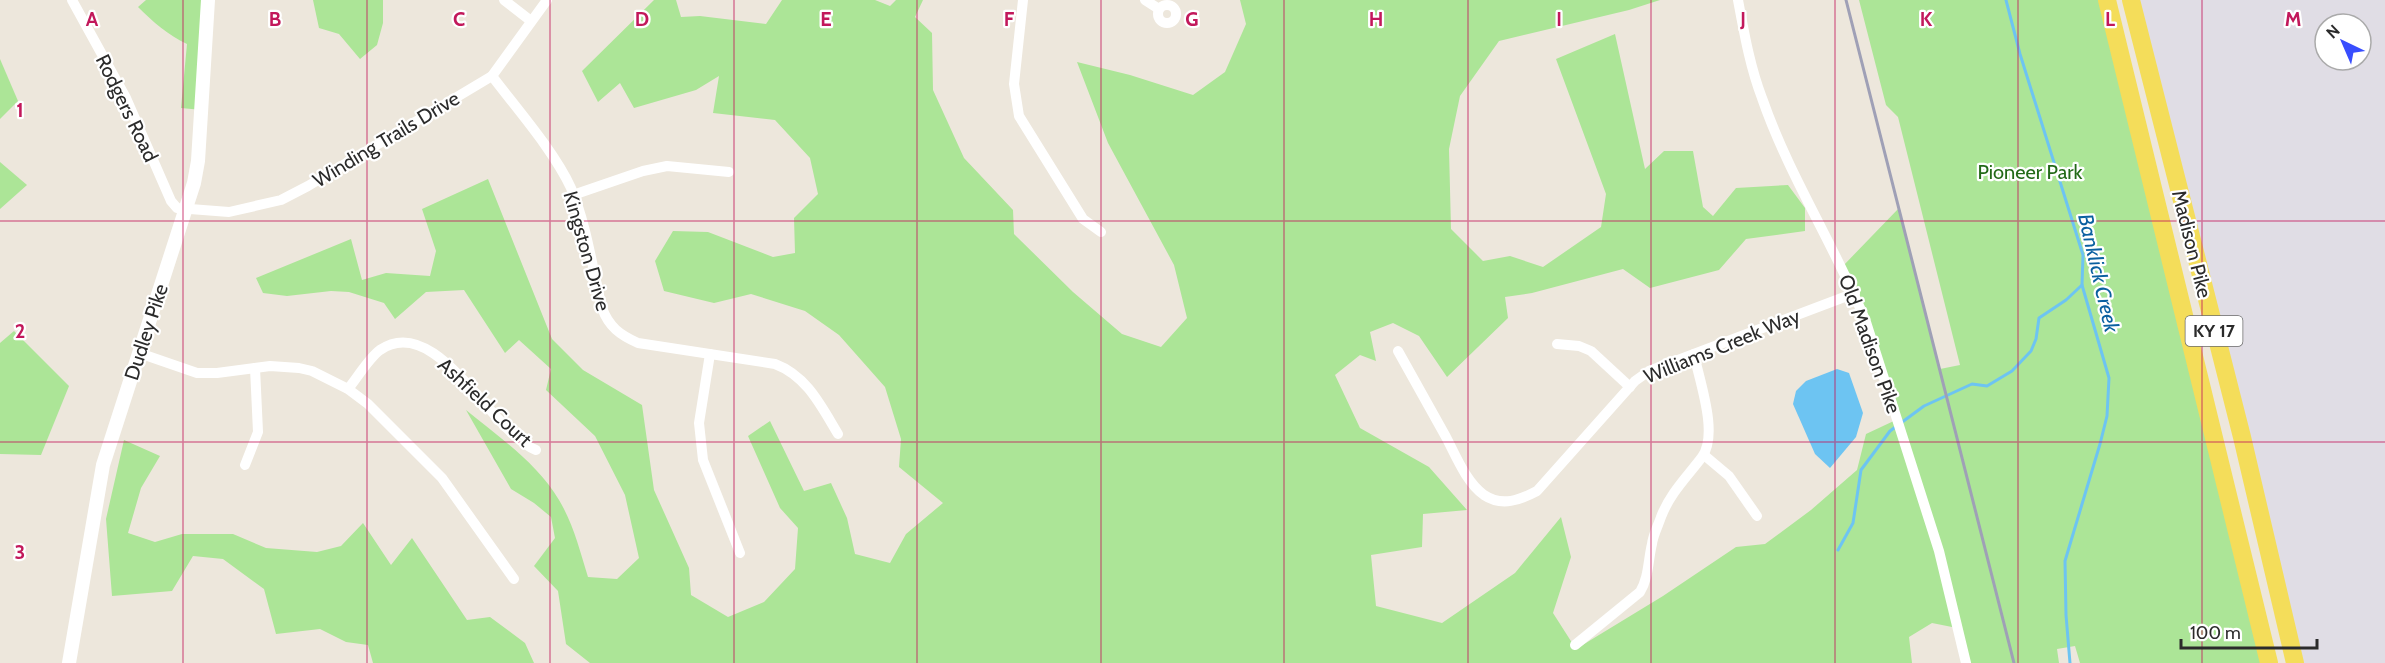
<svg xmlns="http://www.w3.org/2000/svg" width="2385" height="663" font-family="Cabin,sans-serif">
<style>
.industrial{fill:#e0dde5;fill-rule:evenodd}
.green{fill:#ace597}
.water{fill:#6dc4f2}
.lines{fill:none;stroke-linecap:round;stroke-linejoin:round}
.stream{stroke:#6dc4f2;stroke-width:3}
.minor{stroke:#fff;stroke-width:10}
.tertiary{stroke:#fff;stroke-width:14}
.primary{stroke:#f4dd5a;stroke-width:18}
.rail{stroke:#9fa0b6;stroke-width:3}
.grid{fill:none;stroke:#c2185b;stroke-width:1.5;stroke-opacity:0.55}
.labels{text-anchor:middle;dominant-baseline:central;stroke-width:4.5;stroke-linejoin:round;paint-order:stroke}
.shield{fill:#fff;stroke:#6b6b6b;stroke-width:1.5}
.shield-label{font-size:18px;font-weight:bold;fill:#2b2b2b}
.street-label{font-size:20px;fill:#2b2b2b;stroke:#fff}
.park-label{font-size:20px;fill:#236a18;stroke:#fff}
.water-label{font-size:21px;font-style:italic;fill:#0a60a0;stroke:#fff}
.grid-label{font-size:20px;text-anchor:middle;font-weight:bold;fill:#c2185b;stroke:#fff;stroke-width:4.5;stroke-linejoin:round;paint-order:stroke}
</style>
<rect width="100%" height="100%" fill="#ede7dc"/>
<path class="industrial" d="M 2131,0 L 2385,0 L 2385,663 L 2295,663 ZM 2325,24 L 2361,24 L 2361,60 L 2325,60 Z"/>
<g class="green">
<path d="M 146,0 L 208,0 L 202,110 L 181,108 L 187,44 C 168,35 153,22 138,7 Z"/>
<polygon points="313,0 383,0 383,23 377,45 360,59 339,34 319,28"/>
<path d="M 654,0 L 676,0 L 681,17 L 700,16 L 766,24 L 782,0 L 875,0 L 890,6 L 896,0 L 923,0 L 915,17 L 932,33 L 933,90 L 964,158 L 1013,210 L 1014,234 L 1073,292 L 1122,334 L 1161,347 L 1187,318 L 1174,265 L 1108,143 L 1077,62 L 1130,75 L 1193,95 L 1225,72 L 1246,24 L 1240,0 L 1660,0 L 1629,10 L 1499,41 L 1460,96 L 1449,149 L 1451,229 L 1483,261 L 1510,256 L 1543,267 L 1601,227 L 1606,194 L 1556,59 L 1615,34 L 1645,169 L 1664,151 L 1693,151 L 1703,207 L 1713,216 L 1736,188 L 1788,185 L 1805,208 L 1805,231 L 1746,239 L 1719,270 L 1650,288 L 1623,269 L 1532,293 L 1505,297 L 1508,318 L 1447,377 L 1419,336 L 1393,323 L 1370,332 L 1376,361 L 1360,355 L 1335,375 L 1360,428 L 1429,467 L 1467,510 L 1423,514 L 1422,547 L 1371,555 L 1376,606 L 1442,623 L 1515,573 L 1561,517 L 1571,557 L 1553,613 L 1576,649 L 1663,596 L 1736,547 L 1765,544 L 1811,510 L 1857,470 L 1866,434 L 1898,419 L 1842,267 L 1899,208 L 1940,369 L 1960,365 L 1898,117 L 1886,105 L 1859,0 L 2107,0 L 2269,663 L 2080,663 L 2075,646 L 2057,649 L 2059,663 L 1966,663 L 1957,628 L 1932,623 L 1909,637 L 1912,663 L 590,663 L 566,644 L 558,591 L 534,566 L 555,538 L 551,517 L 534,503 L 511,489 L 466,410 C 499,437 537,463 559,500 C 573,523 580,551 588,577 L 617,579 L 639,558 L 625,495 L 595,436 L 546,390 L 551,369 L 519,340 L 505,353 L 464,290 L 426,292 L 395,319 L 384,303 L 349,292 L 331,291 L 287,296 L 263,293 L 256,278 L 351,239 L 362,280 L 386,273 L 430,276 L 436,251 L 422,209 L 488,179 L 552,339 L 583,370 L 642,405 L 654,490 L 689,568 L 691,595 L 728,617 L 764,602 L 795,569 L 798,528 L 780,508 L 748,436 L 770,421 L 804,491 L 831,483 L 847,518 L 855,554 L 890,563 L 906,534 L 943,503 L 899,467 L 901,439 L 885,387 L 839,335 L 805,311 L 751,294 L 714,303 L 664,291 L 655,261 L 673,231 L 708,232 L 773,257 L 795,253 L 794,218 L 818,194 L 810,158 L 775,120 L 713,113 L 719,76 L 696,90 L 634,108 L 620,83 L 598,102 L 582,71 Z"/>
<polygon points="0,59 18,101 0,119"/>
<polygon points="0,162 27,185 0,209"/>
<polygon points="14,331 69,386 41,455 0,454 0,343"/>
<polygon points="124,440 160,456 141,488 128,533 155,542 182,534 233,534 266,548 317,552 341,546 363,523 391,565 412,538 467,620 490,617 525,643 534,663 373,663 368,645 346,642 320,629 276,634 264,589 223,559 193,556 172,591 112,596 106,519"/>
</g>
<polygon class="water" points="1837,369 1849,373 1863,413 1856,437 1830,468 1815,454 1793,404 1796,391 1806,381"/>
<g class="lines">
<g class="stream">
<polyline points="2006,0 2020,54 2083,255 2082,285 2109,378 2107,416 2100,444 2065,561 2066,615 2070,663"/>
<polyline points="1838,550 1853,523 1861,470 1890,431 1924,406 1972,384 1987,386 2012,371 2031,351 2036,339 2039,318 2066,300 2082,285"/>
</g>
<g class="minor">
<polyline points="72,0 126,98 171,201 177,208 229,212 281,200 308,186 492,76 547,0"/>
<polyline points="504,0 531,21"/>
<polyline points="1023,0 1014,84 1019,116 1083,219 1101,232"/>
<polyline points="1145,0 1159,9"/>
<path d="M 1738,0 C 1744,32 1750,67 1762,98 C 1789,176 1835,246 1866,322 L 1939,551 L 1966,663"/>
<circle cx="1167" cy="14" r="9"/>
<path d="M 492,76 C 517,109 554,151 571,188 C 586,222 593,271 602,308 C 609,327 620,335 638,343 L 775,364 C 807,376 821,406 838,434"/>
<polyline points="573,195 643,171 667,166 729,172"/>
<polyline points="1557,344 1579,346 1591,351 1630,387"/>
<path d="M 1398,351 C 1414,380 1430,408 1446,437 C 1456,456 1466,482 1484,495 C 1502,507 1520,500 1537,491 L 1635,381 L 1649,371 L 1855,293"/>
<polyline points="139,353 197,373 217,373 270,366 299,368 312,371 348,389 368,404 442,478 514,579"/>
<polyline points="710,354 699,423 703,460 740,553"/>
<path d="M 348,389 C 358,377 368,359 380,350 C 437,311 492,434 536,450"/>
<polyline points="1704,455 1729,476 1757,516"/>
<polyline points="245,465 258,432 255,368"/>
<path d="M 1575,645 L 1640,592 C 1649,577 1648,560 1652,544 C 1653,535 1658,526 1661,517 C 1670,493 1687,477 1702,457 C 1719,434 1699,380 1694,354"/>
</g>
<polyline class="tertiary" points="69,663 103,465 194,183 198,161 208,0"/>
<g class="primary">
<polyline points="2107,0 2269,663"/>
<polyline points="2131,0 2242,437 2295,663"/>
</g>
<polyline class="rail" points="1846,0 2014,663"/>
</g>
<path class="grid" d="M 183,0 L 183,663M 367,0 L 367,663M 550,0 L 550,663M 734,0 L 734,663M 917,0 L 917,663M 1101,0 L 1101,663M 1284,0 L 1284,663M 1468,0 L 1468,663M 1651,0 L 1651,663M 1835,0 L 1835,663M 2018,0 L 2018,663M 2202,0 L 2202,663M 0,221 L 2385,221M 0,442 L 2385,442"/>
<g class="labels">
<rect class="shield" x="2185.5" y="316" width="57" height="30" rx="4.5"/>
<g class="shield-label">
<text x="2214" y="331">KY 17</text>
</g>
<g class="street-label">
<text transform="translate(127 108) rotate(64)">Rodgers Road</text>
<text transform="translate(386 139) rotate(-31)">Winding Trails Drive</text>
<text transform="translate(2192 244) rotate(76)">Madison Pike</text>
<text transform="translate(587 251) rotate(74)">Kingston Drive</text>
<text transform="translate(146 332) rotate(-72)">Dudley Pike</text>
<text transform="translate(1870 344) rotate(70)">Old Madison Pike</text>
<text transform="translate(1722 346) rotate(-22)">Williams Creek Way</text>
<text transform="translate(485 402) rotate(43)">Ashfield Court</text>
</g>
<g class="park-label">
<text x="2030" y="172">Pioneer Park</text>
</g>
<g class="water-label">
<text transform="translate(2099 273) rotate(77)">Banklick Creek</text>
</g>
</g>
<g class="grid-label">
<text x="92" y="26">A</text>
<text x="275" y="26">B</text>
<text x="459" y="26">C</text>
<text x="642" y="26">D</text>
<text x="826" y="26">E</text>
<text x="1009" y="26">F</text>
<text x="1192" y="26">G</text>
<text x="1376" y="26">H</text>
<text x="1559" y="26">I</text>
<text x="1743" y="26">J</text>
<text x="1926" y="26">K</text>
<text x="2110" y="26">L</text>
<text x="2293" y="26">M</text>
<text x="20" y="117">1</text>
<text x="20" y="338">2</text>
<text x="20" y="559">3</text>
</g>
<g transform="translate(2343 42) rotate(316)"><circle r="28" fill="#ffffff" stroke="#aaaaaa" stroke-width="1.5"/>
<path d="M0-4.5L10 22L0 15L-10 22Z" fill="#384dfe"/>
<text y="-9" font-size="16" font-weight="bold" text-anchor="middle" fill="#2b2b2b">N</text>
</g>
<path d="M2181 639v9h136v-9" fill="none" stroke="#2b2b2b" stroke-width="3"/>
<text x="2190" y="639" font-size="18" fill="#2b2b2b" stroke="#ffffff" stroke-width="4.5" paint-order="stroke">100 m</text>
</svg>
